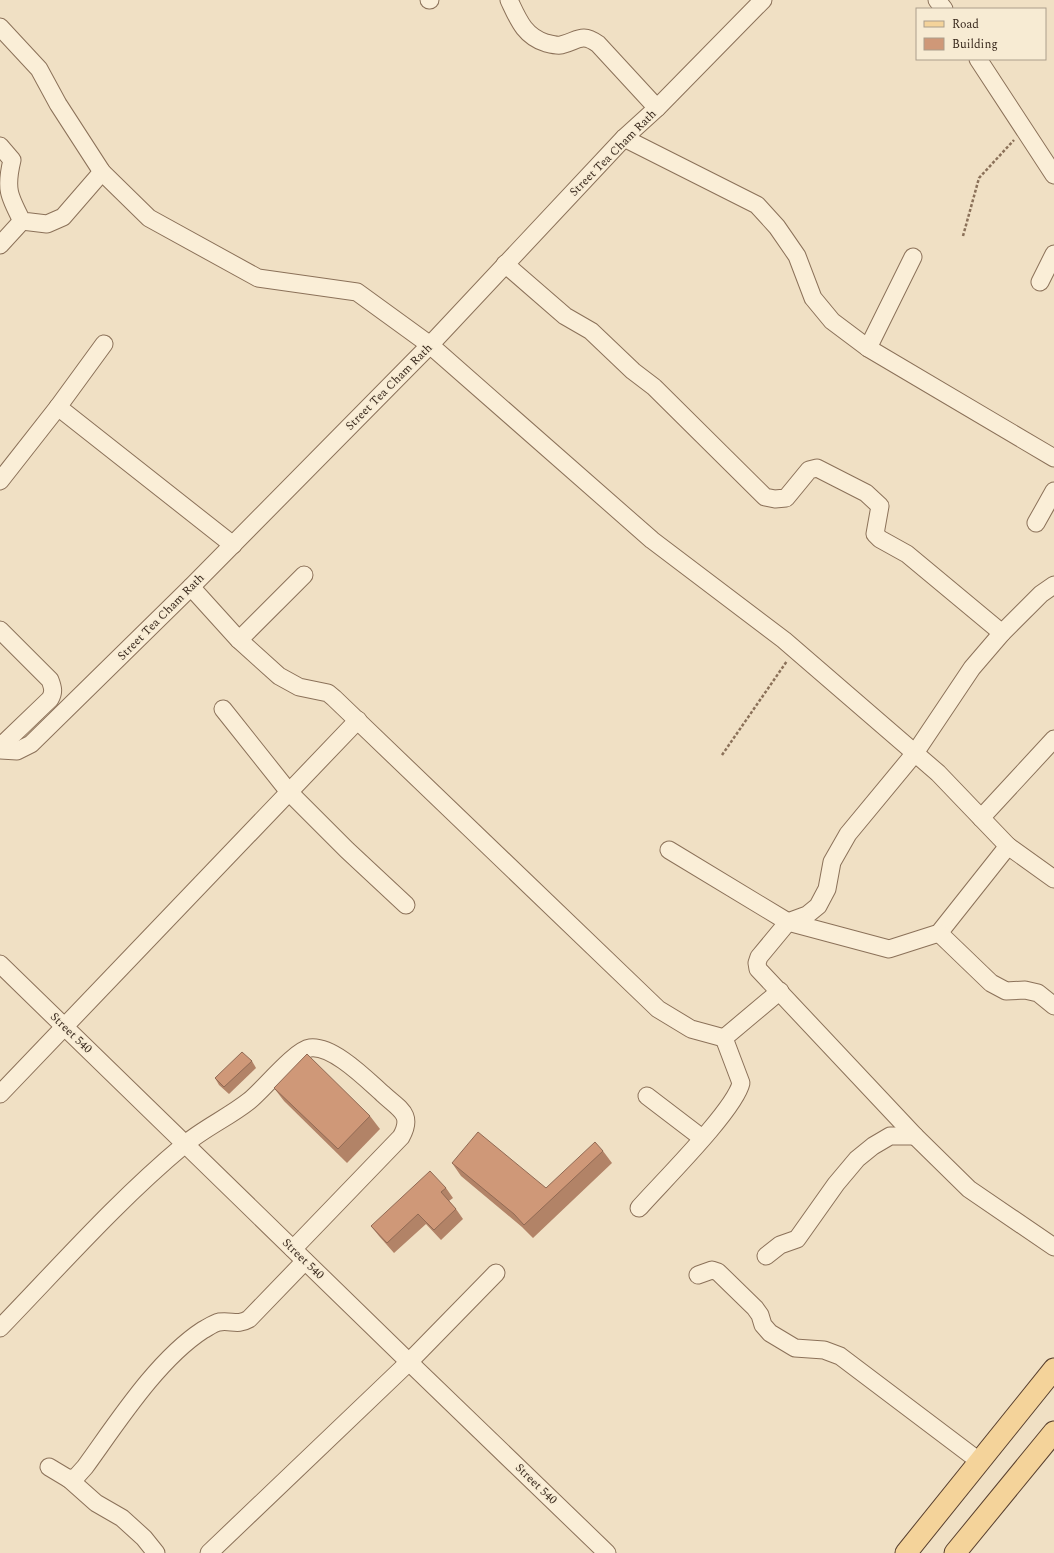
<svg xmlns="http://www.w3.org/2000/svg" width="1054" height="1553" font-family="Spectral,serif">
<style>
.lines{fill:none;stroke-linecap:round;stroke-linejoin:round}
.minor-casing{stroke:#8b7159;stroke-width:19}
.major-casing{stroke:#583f2e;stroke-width:23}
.path{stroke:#8b7159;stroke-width:2.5;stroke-dasharray:3 2;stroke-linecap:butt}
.minor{stroke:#faeed7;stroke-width:17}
.major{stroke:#f4d39a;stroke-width:21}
.wall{fill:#b28367}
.building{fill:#cf9878;stroke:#916a54}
.labels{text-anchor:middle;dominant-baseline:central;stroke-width:3;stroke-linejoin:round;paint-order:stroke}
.street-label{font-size:12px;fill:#3a2a1e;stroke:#f7ebd3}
</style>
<rect width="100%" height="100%" fill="#f0e0c4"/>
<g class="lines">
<defs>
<g id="minor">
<polyline points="429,0 430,0"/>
<path d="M 509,0 C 518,19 524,36 546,43 C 550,44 557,46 561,45 C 578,41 581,32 598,44 L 657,108"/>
<polyline points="937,0 944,9"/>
<polyline points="0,27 39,69 58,104 102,172 149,218 258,278 357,292 430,345 652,540 784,640 938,773 1008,846 1054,879"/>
<polyline points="978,59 1054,175"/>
<polyline points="624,138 757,205 777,227 797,256 813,298 832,321 868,348 1054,458"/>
<path d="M 0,146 L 12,160 C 5,189 9,196 22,221 L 47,224 L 63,217 L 102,172"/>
<polyline points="0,245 22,221"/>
<polyline points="505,264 565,316 591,331 633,371 654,387 765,497 775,499 786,498 809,470 817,468 866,493 880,506 875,534 880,539 907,554 1002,633"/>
<polyline points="1040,282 1054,254"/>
<polyline points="868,348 913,257"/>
<polyline points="58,407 233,545"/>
<polyline points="0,481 58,407 104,344"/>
<polyline points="1036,523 1054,491"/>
<polyline points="1054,585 1041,594 1002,633 972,668 915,753 848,834 832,862 827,889 818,906 807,915 788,922 759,957 757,963 758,969 915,1136 969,1189 1054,1247"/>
<polyline points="191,587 239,640 279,676 299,687 328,693 334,698 658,1009 691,1029 724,1038"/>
<path d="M 0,630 L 50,680 C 53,688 54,692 50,699 L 0,747"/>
<polyline points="239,640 304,575"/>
<polyline points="223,709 289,792 347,850 406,905"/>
<polyline points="0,750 17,751 31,744 191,587 430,345 624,138 657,108 763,0"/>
<polyline points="981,818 1054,739"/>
<polyline points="669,850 788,922 889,949 939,933 1008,846"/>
<polyline points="939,933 991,983 1006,991 1025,990 1038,993 1054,1006"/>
<polyline points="0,964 409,1362 607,1553"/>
<polyline points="724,1038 780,991"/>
<polyline points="0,1094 358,720"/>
<polyline points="647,1096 702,1138"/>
<path d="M 639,1208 C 660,1184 735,1110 741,1083 L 724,1038"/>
<polyline points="766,1256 780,1245 797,1239 836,1184 857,1159 873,1146 890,1136 915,1136"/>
<polyline points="698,1275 712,1270 718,1272 755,1308 760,1315 763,1325 770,1333 795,1348 824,1350 840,1356 979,1461"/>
<path d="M 0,1328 C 60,1266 118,1200 184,1145 C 204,1128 229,1117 249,1101 C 263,1090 295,1050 310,1048 C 333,1045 367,1080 383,1094 C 399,1109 414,1114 401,1137 L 293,1249"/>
<path d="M 49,1467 L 69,1479 L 76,1477 L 85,1467 C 117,1423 157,1360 203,1330 C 207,1328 214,1323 219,1322 C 232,1320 237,1326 249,1319 L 305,1261"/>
<polyline points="69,1479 96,1503 122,1518 144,1538 156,1553"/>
<polyline points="209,1553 409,1362 496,1273"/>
</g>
<g id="major">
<polyline points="906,1553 1054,1369"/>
<polyline points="955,1553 1054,1432"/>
</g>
</defs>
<use href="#minor" class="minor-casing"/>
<use href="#major" class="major-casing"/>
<g class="path">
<polyline points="963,236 979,178 1014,140"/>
<polyline points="722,755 787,661"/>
</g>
<use href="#minor" class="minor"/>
<use href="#major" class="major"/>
</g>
<g class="wall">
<polygon points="252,1061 256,1068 229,1094 219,1085 215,1078"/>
<polygon points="274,1088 370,1116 380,1129 347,1163 284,1101"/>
<polygon points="603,1151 612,1163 533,1238 522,1227 461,1176 452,1163 546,1188"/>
<polygon points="446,1188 453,1198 449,1201 456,1209 463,1219 441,1240 426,1224 394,1253 379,1236 371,1226"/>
</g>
<g class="building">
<polygon points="242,1052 252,1061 224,1087 215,1078"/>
<polygon points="307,1054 370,1116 338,1149 274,1088"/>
<polygon points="478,1132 546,1188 595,1142 603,1151 524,1225 514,1214 452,1163"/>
<polygon points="430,1171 446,1188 441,1192 456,1209 434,1230 418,1214 387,1243 371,1226"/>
</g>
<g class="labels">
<g class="street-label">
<text transform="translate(613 153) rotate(-45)">Street Tea Cham Rath</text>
<text transform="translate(389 387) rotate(-45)">Street Tea Cham Rath</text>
<text transform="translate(161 617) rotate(-45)">Street Tea Cham Rath</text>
<text transform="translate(71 1033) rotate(44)">Street 540</text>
<text transform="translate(303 1259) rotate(44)">Street 540</text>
<text transform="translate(536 1484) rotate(44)">Street 540</text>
</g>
</g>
<rect x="916" y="8" width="130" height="52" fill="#f7ebd3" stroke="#ab9e8b"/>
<rect x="924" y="21" width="20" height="6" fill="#f4d39a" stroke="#ab9e8b"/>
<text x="952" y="28" font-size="12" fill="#3a2a1e">Road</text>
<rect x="924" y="38" width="20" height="12" fill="#cf9878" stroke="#ab9e8b"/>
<text x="952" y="48" font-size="12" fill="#3a2a1e">Building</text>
</svg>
